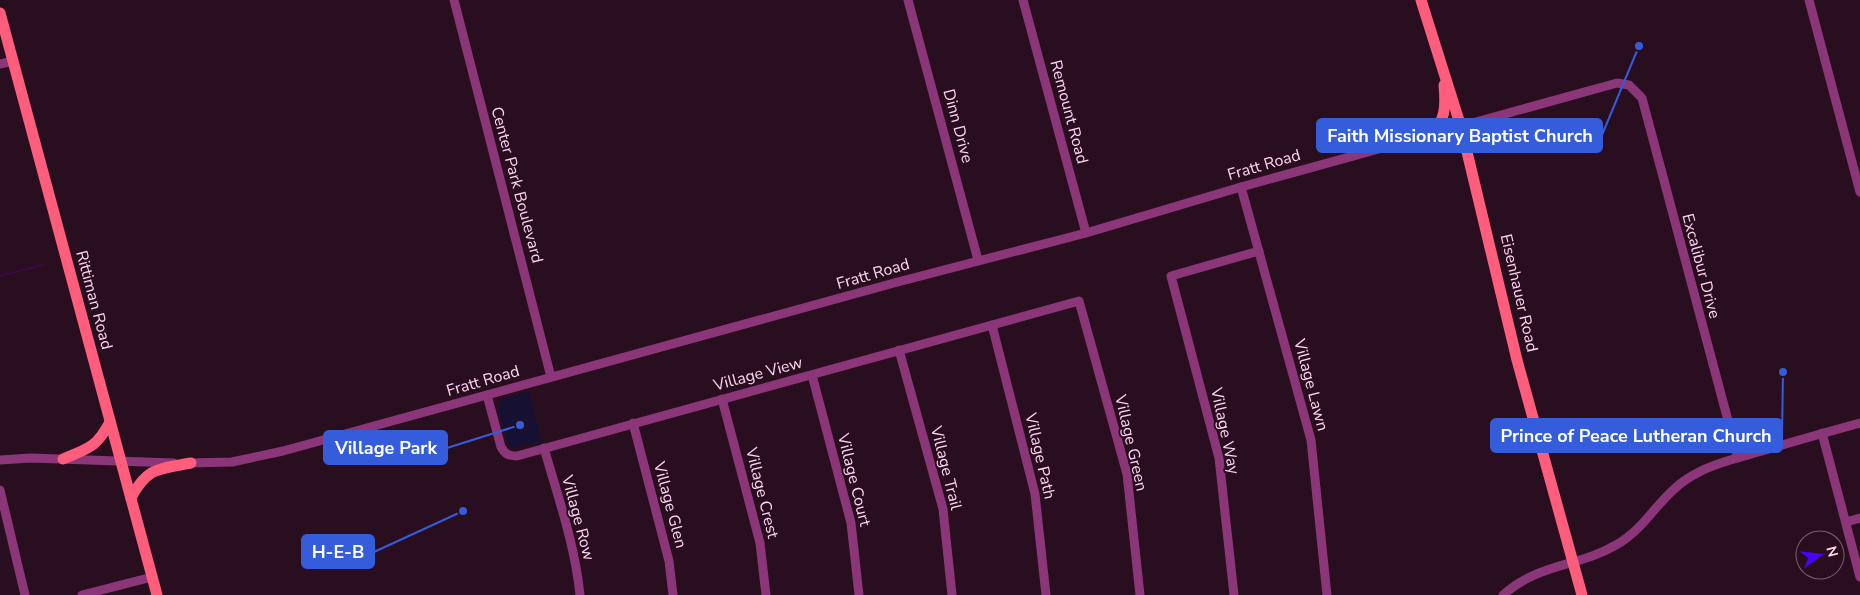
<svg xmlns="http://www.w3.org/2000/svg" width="1860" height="595" font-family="'Nunito Sans',sans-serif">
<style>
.green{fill:#161133}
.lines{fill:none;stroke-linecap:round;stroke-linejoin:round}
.stream{stroke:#3d0749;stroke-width:2}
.minor{stroke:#8b3678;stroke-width:9}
.major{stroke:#ff5d7c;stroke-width:11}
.labels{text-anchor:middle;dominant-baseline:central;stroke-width:4;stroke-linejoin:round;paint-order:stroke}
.street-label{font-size:16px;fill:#ffd6f3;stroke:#290e1f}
.leader{fill:none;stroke:#345cdb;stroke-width:2}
.callout-dot{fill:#345cdb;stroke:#290e1f;stroke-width:2}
.callout{fill:#345cdb;stroke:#345cdb;stroke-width:2}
.callout-label{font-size:18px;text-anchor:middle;font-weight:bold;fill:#fff}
</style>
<rect width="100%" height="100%" fill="#290e1f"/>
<polygon class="green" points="528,391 542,441 514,448 510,447 508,443 498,409 502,399"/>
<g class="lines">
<polyline class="stream" points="0,276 43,265"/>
<g class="minor">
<polyline points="454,0 551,377"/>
<polyline points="908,0 978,260"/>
<polyline points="1023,0 1086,233"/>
<polyline points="1809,0 1860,192"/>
<polyline points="0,64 13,61"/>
<polyline points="1241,187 1311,440 1327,595"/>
<polyline points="992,325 1035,494 1046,595"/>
<polyline points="899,350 943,509 952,595"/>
<polyline points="812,375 851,523 859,595"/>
<path d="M 487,395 L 501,447 C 505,454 508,456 517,456 L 1079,301 L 1127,474 L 1140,595"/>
<polyline points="722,399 760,543 766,595"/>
<polyline points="633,423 669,561 673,595"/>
<polyline points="1822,433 1860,577"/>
<path d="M 544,448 C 558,497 575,545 580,595"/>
<polyline points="0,460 31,458 174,463"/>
<polyline points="187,463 232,462 283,451 894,283 1086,233 1241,187 1617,83 1629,85 1642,98 1738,458"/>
<polyline points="0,490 25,595"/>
<polyline points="1846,522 1860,518"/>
<polyline points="82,595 152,577"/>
<polyline points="1234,595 1219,458 1171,276 1259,251"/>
<path d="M 1503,595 C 1539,563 1578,567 1616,545 C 1645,529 1658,499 1684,481 C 1708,464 1735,459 1762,451 C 1794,441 1827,432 1860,423"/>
</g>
<g class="major">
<polyline points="1421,0 1461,127 1517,360 1582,595"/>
<polyline points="0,13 157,595"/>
<path d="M 1428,136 C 1446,123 1446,106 1444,85"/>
<path d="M 63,459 C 89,448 96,448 110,422"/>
<path d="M 131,498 C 147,467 159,469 191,463"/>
</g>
</g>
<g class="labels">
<g class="street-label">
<text transform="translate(1069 112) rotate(75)">Remount Road</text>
<text transform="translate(958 126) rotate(75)">Dinn Drive</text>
<text transform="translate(1264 165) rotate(-16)">Fratt Road</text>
<text transform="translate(517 185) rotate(75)">Center Park Boulevard</text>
<text transform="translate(1701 266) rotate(75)">Excalibur Drive</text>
<text transform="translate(873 274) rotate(-16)">Fratt Road</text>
<text transform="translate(1519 293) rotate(77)">Eisenhauer Road</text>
<text transform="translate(94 300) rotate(75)">Rittiman Road</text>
<text transform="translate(758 374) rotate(-15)">Village View</text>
<text transform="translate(483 381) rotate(-16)">Fratt Road</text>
<text transform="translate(1311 385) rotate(75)">Village Lawn</text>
<text transform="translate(1225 431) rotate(78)">Village Way</text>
<text transform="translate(1131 443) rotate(77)">Village Green</text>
<text transform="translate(1040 456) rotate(77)">Village Path</text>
<text transform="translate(946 468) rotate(76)">Village Trail</text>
<text transform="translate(854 480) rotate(76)">Village Court</text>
<text transform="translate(762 493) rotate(76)">Village Crest</text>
<text transform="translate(670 505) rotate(75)">Village Glen</text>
<text transform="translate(578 518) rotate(75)">Village Row</text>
</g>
</g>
<path class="leader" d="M1639 46L1602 135M1783 372L1782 436M520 425L447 448M463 511L374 552"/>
<g class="callout-dot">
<circle cx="1639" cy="46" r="5"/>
<circle cx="1783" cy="372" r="5"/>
<circle cx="520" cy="425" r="5"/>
<circle cx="463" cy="511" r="5"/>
</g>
<g class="callout">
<rect x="1317" y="119" width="285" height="33" rx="5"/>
<rect x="1491" y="419" width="291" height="33" rx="5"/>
<rect x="324" y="431" width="123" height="33" rx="5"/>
<rect x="302" y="535" width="72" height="33" rx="5"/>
</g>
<g class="callout-label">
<text x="1460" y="142">Faith Missionary Baptist Church</text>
<text x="1636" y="442">Prince of Peace Lutheran Church</text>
<text x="386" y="454">Village Park</text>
<text x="338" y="558">H-E-B</text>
</g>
<g transform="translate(1820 555) rotate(75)"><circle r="24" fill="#290e1f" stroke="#7f5e74"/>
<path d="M0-4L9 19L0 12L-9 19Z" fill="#4a02ff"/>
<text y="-8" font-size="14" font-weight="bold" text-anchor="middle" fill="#ffd6f3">N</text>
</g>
</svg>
